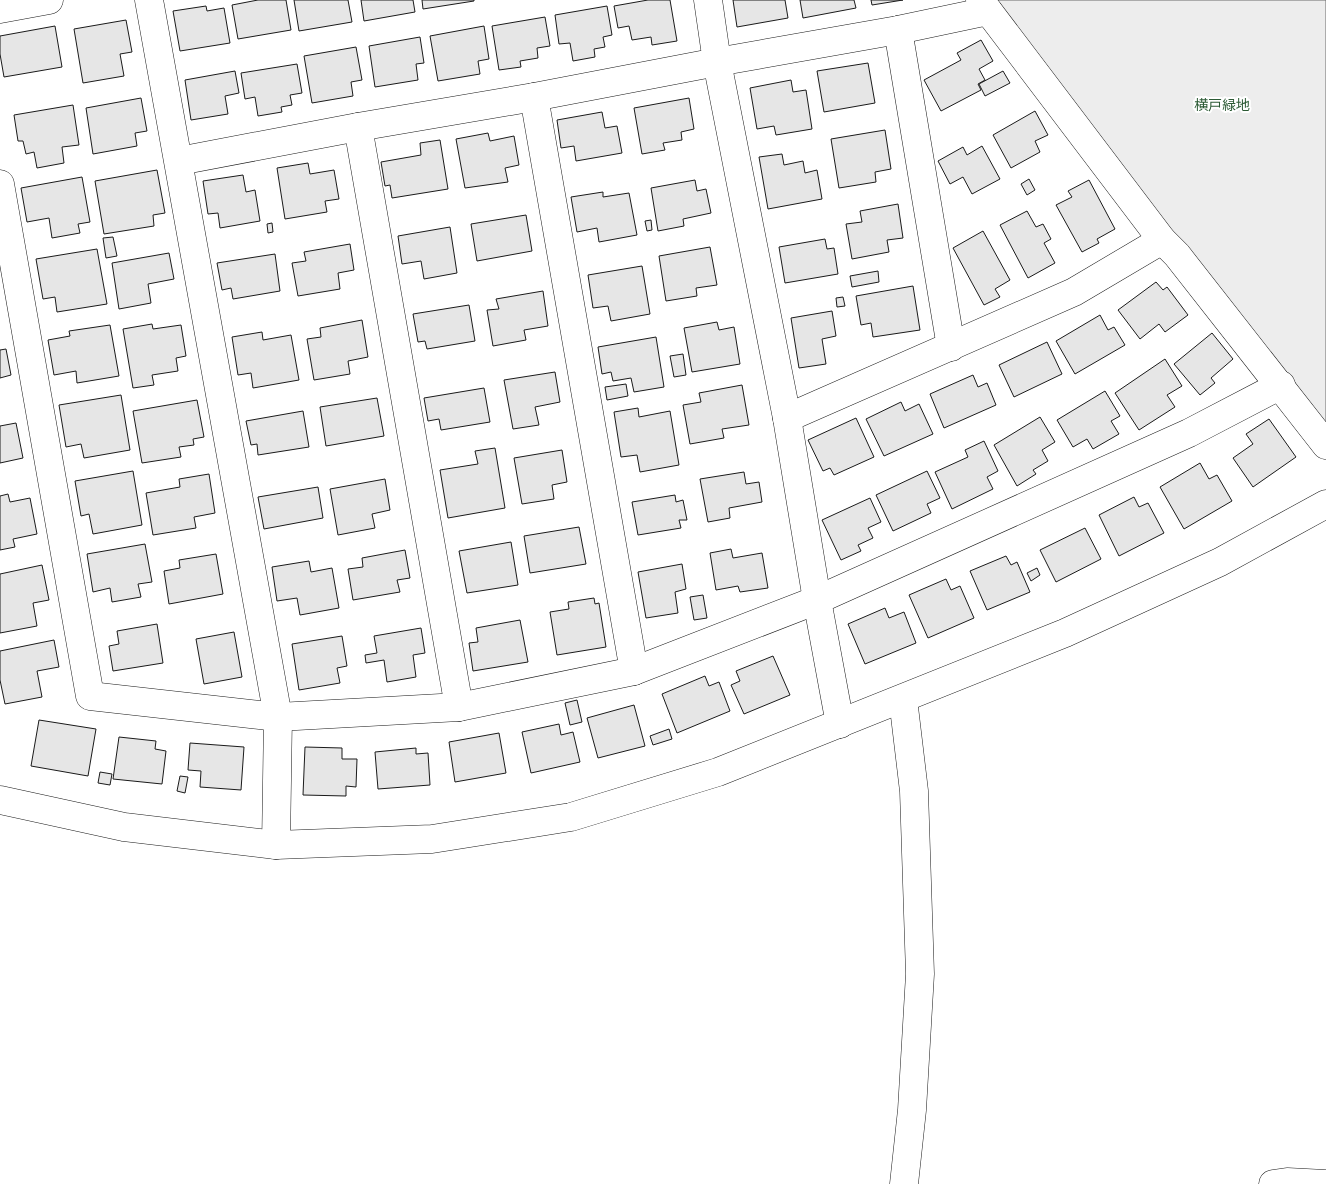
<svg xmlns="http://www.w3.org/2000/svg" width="1326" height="1184" font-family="Barlow,'Noto Sans JP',sans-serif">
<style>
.green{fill:#ededed;stroke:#6a6a6a}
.building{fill:#e6e6e6;stroke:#1a1a1a}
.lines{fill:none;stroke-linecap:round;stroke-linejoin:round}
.minor-casing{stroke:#1a1a1a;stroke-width:29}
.tertiary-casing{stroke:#1a1a1a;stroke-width:29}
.minor{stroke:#fff;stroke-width:28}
.tertiary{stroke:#fff;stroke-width:28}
.labels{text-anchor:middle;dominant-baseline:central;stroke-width:4;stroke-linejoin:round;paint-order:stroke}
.park-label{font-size:14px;fill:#2b5a34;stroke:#fff}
</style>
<rect width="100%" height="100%" fill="#fff"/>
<polygon class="green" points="995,0 1326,0 1326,424 1248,332"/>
<g class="building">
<polygon points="258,0 286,0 291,30 238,39 232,5"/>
<polygon points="294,0 348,0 352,22 299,31"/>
<polygon points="361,0 413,0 415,12 364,21"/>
<polygon points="422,0 474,0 474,1 423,9"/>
<polygon points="670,0 677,41 652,45 651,37 632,40 629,26 618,28 614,6 648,0"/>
<polygon points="733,0 785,0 788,18 737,27"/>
<polygon points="800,0 854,0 856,8 803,18"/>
<polygon points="871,0 903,0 872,5"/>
<polygon points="206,6 207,11 224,8 230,43 180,51 173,11"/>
<polygon points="607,6 612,35 603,37 605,47 594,49 595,57 573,61 570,43 559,44 555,15"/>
<polygon points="545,17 550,46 537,48 538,58 520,61 521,67 499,70 492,26"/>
<polygon points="126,20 132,52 120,54 124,76 83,83 74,29"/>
<polygon points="55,26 62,67 4,77 0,54 0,36"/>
<polygon points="484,26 489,59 478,61 480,74 438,81 430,36"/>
<polygon points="420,37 424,63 416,64 418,80 375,87 369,46"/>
<polygon points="981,40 993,61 979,69 985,80 978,84 981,90 941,111 924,80 961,60 957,53"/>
<polygon points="356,47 362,80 351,82 353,96 312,103 304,56"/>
<polygon points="868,63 875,103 824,112 817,71"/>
<polygon points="297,64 302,93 290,95 292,105 281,107 282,112 258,116 255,97 245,99 241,73"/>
<polygon points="235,71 239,93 225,96 228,114 191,120 185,80"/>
<polygon points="1003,71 1010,83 985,96 979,84"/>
<polygon points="791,80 793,92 806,90 812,129 776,135 774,126 757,129 750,88"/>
<polygon points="141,98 147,131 135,133 137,146 93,154 86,108"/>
<polygon points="689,98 694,129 681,132 682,140 663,143 665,150 642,154 634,108"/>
<polygon points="73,105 79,145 62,147 64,163 37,168 34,152 26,154 23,141 18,141 14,115"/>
<polygon points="1035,111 1048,135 1035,141 1040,152 1011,168 993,135"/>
<polygon points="602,112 605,128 617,126 622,153 576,161 574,146 561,148 557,120"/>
<polygon points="885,130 891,169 875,172 876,182 839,188 831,139"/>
<polygon points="488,133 490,141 514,136 519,165 505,168 508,182 465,188 456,139"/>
<polygon points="440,140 448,189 392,198 390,185 385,186 381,162 421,155 420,143"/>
<polygon points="982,146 1000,179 972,194 963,177 950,184 938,161 963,147 967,155"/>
<polygon points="782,154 784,165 803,161 805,173 817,170 822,199 768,209 759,157"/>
<polygon points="308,163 310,174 334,170 339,199 325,201 327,212 285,219 277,168"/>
<polygon points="157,170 165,213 153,215 154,226 104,234 95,181"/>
<polygon points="243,175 246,192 255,190 260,221 220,228 218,213 208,214 203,181"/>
<polygon points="82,177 90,222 78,224 80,233 52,238 49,218 27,222 21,188"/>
<polygon points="1029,179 1035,190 1027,195 1021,184"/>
<polygon points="695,180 697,191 706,189 711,213 683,219 684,226 658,231 651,188"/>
<polygon points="1089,180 1115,229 1097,239 1099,243 1082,252 1056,205 1072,197 1068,191"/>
<polygon points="603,192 603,197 629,193 637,235 599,242 597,228 577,232 571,197"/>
<polygon points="898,204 903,238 887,240 889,252 852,259 846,224 862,222 860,211"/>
<polygon points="1027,211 1036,227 1043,224 1051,239 1044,243 1055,263 1028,278 1000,225"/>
<polygon points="526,215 532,251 477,261 471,224"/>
<polygon points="651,220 652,230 647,231 645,221"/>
<polygon points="272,223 273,232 268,233 267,224"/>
<polygon points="450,227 457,273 424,279 421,261 402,264 398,236"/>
<polygon points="983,231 1010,280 995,289 1000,297 984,305 953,248"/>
<polygon points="113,237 117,256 106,258 103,238"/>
<polygon points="825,239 827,249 834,248 838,274 785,283 779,247"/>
<polygon points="350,244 354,270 338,273 340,289 298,296 292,263 306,261 304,252"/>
<polygon points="710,247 717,285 696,288 697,296 666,301 659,256"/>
<polygon points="97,249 107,304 57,312 55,297 43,299 36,259"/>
<polygon points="169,253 174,279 148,284 151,303 119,309 112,263"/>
<polygon points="275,254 280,291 233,299 231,288 222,290 217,263"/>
<polygon points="642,266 650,314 611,321 608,306 593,308 588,275"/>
<polygon points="878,271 879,282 852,287 850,276"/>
<polygon points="1156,282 1163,290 1167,287 1188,315 1165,332 1159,324 1140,339 1118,310"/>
<polygon points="913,286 920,330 873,337 871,323 861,325 856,296"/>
<polygon points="543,291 548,326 524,330 526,340 493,346 487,310 499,309 496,299"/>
<polygon points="843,297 845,306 837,307 836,298"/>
<polygon points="469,305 475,341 427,349 425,341 418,342 413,314"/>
<polygon points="832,311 836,336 822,339 826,364 799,368 791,318"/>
<polygon points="1100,315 1108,330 1114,327 1125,345 1075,374 1056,341"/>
<polygon points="362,320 368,357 348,361 350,374 314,380 307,339 321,337 320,328"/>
<polygon points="717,322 719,330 734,327 740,364 692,372 684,328"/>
<polygon points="152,324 153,329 181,325 186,356 176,358 178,371 152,375 154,385 133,388 123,329"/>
<polygon points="110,325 119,376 77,383 76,371 54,375 48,340 70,336 69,331"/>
<polygon points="262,332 263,340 291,335 299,380 253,388 251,373 238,375 232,337"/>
<polygon points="1212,333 1233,359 1211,378 1215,383 1200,395 1174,364"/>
<polygon points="656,337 664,387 634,392 631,378 613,381 611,372 602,374 598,347"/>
<polygon points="1047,342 1062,374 1014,397 999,365"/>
<polygon points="6,349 11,375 0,378 0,350"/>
<polygon points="683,354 686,375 674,377 670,356"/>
<polygon points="1165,359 1182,386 1167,395 1175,407 1139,430 1115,393"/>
<polygon points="555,372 560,402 535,407 539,425 513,429 504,380"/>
<polygon points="973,375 978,387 987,383 996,405 944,428 930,394"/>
<polygon points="626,384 628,396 607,400 605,387"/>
<polygon points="742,385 749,425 722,429 724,438 690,444 683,405 701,402 699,393"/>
<polygon points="484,388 490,422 441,430 439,419 428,421 424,398"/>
<polygon points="1105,391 1120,416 1111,421 1119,434 1093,449 1087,439 1073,447 1057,420"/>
<polygon points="121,395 130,450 84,458 81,444 66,447 59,405"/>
<polygon points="377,398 384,436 326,446 320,407"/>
<polygon points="197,400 204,437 193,439 194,445 179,447 181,457 142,463 133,411"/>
<polygon points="901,402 905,411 919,404 933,434 884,456 866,419"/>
<polygon points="638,408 639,417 670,411 679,465 640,472 637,455 621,457 614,412"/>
<polygon points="303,411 309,447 258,455 257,444 251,445 246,421"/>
<polygon points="1040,417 1055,442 1042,450 1048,461 1033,470 1036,474 1017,486 994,445"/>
<polygon points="856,418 874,457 834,475 830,468 823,471 808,440"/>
<polygon points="1269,419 1296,457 1253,487 1233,458 1253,444 1246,434"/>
<polygon points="16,423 23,458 0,463 0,426"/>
<polygon points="984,441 998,471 987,477 993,489 952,509 935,472 968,457 965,450"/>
<polygon points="495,448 505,508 448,518 440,470 478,464 475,451"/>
<polygon points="562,450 567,482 552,485 554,499 522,504 514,458"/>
<polygon points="1200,463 1209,479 1217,475 1232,501 1184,529 1160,487"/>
<polygon points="133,471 142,525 93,534 89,514 81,516 75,481"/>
<polygon points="927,471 940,498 927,504 931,513 893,531 876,495"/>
<polygon points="744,472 746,484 759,482 762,502 729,508 730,518 708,522 700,479"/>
<polygon points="209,474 215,513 194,517 196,528 153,535 146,493 180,487 179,479"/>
<polygon points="385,479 390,510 372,514 375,528 338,535 330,489"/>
<polygon points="318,487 323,518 264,529 258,497"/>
<polygon points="8,494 10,502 30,498 37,534 13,539 15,547 0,550 0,496"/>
<polygon points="675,495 676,502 683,500 687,520 679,520 681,528 638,535 632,502"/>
<polygon points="1134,497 1139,507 1148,503 1164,533 1119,556 1099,515"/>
<polygon points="870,498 881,522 868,528 873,538 858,545 861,551 841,560 822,520"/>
<polygon points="579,527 586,564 530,573 524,536"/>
<polygon points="1085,528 1101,559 1056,582 1040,550"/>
<polygon points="511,542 518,585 467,593 459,551"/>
<polygon points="145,544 152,582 138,584 141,597 112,602 110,588 93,592 87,554"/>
<polygon points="731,549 733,558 762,553 768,588 740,592 738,586 716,590 710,553"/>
<polygon points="405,550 410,578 397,580 400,592 353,600 348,569 363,567 362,558"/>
<polygon points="216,554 223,594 169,604 164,571 180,568 179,560"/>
<polygon points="1006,556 1011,565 1017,562 1030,592 987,610 970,571"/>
<polygon points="309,561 311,572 332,568 339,608 300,615 297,598 277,601 272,567"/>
<polygon points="682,564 686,589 675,592 678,613 646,618 638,572"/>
<polygon points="42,565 49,600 33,603 37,626 0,633 0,574"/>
<polygon points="1037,568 1040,575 1031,581 1027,573"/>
<polygon points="946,579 951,590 960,586 974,618 928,638 909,595"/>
<polygon points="703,595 707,618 694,620 690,597"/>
<polygon points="594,598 595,604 599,603 606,647 557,655 550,612 569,609 568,602"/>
<polygon points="885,608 889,618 904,612 916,643 865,664 848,624"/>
<polygon points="520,620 528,662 473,671 469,643 478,642 476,628"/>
<polygon points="157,624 163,663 113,671 109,646 119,644 117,631"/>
<polygon points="421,628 425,653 413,655 416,677 387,682 384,660 366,663 365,655 377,653 374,636"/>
<polygon points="234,632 242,677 204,684 196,639"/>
<polygon points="342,636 347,666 337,668 340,683 299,690 292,644"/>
<polygon points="54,640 59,667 37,671 42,697 5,704 0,680 0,651"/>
<polygon points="773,656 790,695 744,714 731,685 740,681 736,671"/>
<polygon points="705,676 709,686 719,682 730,711 677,733 662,694"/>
<polygon points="577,700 582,722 570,725 565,703"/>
<polygon points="634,705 645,746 598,758 587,718"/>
<polygon points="39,720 96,729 88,776 31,766"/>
<polygon points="559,724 561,735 573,732 580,762 531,773 522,732"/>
<polygon points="669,729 672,739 653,745 650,736"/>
<polygon points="499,733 506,773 455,782 449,742"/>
<polygon points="119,737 156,741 155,749 166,751 162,784 113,779"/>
<polygon points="190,743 244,747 241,790 200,787 201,771 188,770"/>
<polygon points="305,747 342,748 342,759 357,759 356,787 346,786 346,796 303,795"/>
<polygon points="416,748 416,754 428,753 430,785 378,789 375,752"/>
<polygon points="100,772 112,774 110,785 98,783"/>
<polygon points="180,776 188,777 185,793 177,791"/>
</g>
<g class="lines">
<defs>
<g id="minor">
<polyline points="149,0 278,717 276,845"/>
<polyline points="708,0 717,62 787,418 817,600 840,724"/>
<polyline points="980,0 1162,240 1177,255 1326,445"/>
<polyline points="0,9 49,0"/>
<polyline points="898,30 951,347"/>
<polyline points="534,97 634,671"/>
<polyline points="358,127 459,707"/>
<polyline points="179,161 358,127 534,97 717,62 898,30 988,11"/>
<polyline points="0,184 90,696 278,717 459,707 634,671 817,600 1189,433 1281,385"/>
<polyline points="787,418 1074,292 1162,240"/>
<polyline points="903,699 914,791 920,974 912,1110 904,1184"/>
<polyline points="1273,1184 1287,1182 1326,1184"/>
</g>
<polyline id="tertiary" points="0,800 124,827 276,845 432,839 571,817 718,772 1065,633 1220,562 1326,504"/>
</defs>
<use href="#minor" class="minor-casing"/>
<use href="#tertiary" class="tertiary-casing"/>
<use href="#minor" class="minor"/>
<use href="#tertiary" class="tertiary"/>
</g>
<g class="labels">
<g class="park-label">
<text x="1222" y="104">横戸緑地</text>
</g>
</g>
</svg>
